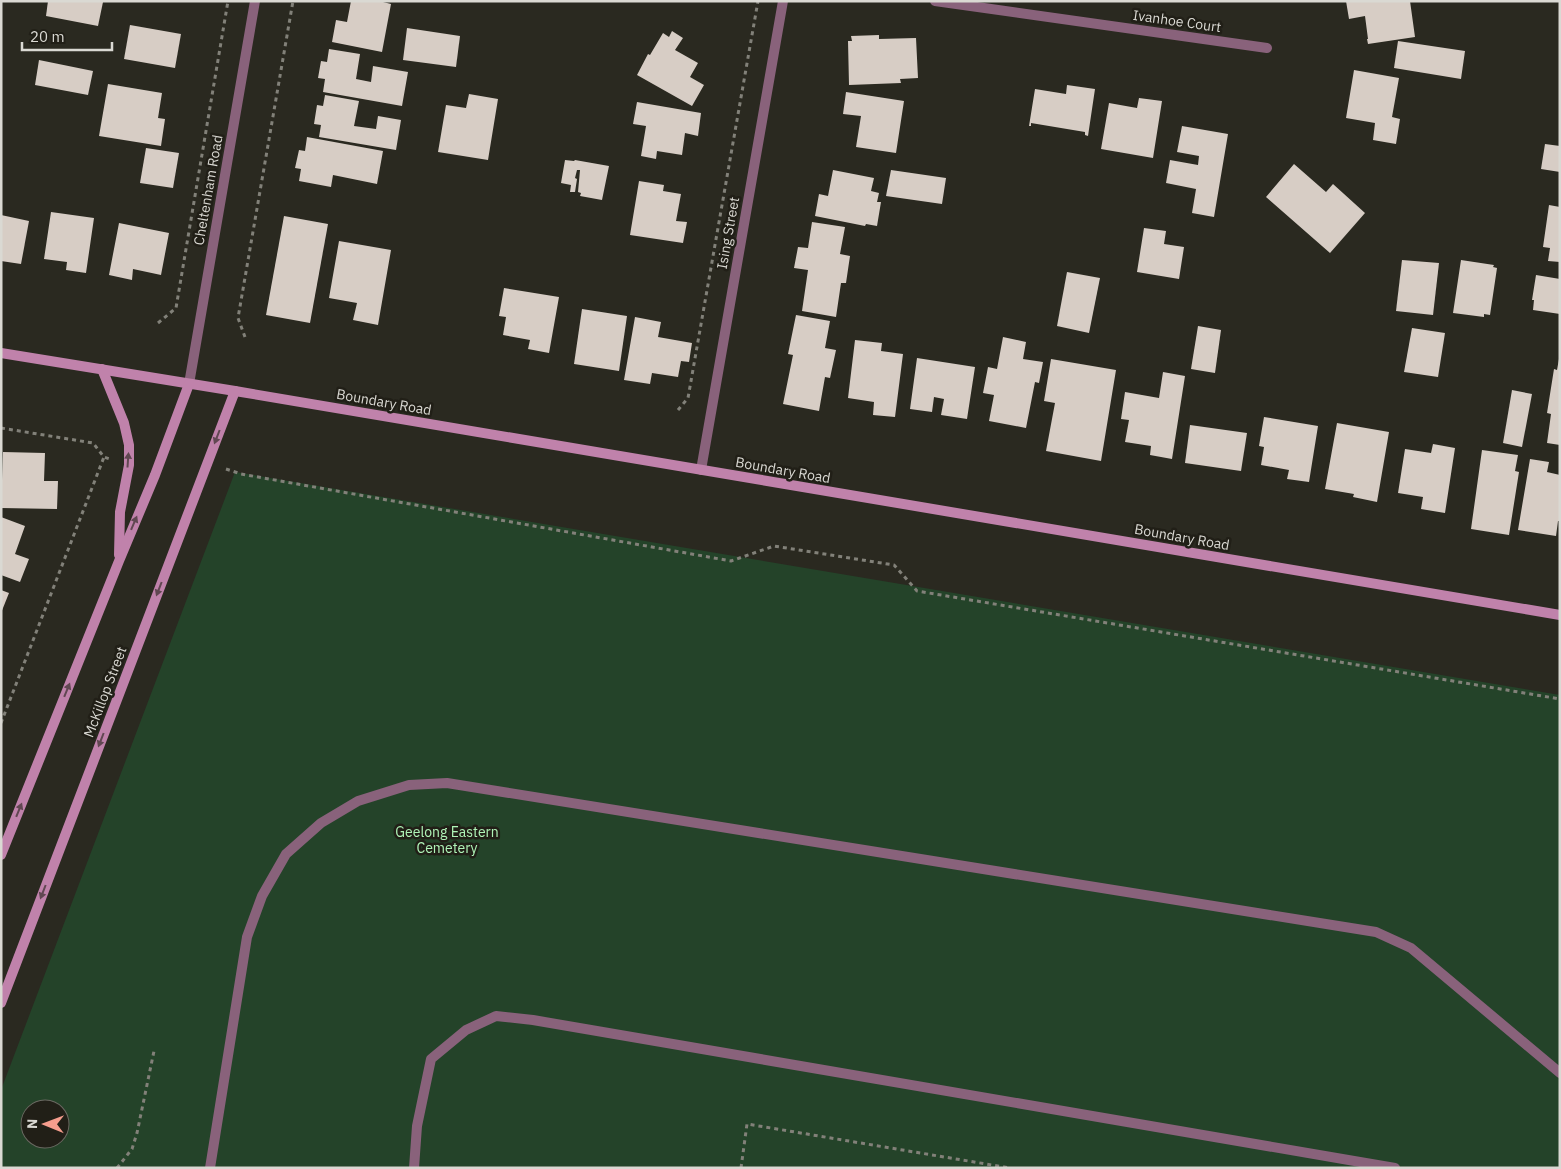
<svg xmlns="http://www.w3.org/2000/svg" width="1561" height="1169" font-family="'IBM Plex Sans',sans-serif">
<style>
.green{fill:#244329;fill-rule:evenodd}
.building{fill:#d7cdc5}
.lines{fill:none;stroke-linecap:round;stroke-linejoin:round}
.path{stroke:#828179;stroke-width:3;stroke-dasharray:4 4;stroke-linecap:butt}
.lane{stroke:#89627b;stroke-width:10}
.street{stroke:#89627b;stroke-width:10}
.secondary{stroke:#c082ab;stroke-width:10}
.oneway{fill:#614752}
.labels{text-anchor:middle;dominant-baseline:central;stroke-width:5;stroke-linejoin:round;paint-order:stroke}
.street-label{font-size:14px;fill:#dad9d3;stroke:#211f17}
.park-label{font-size:14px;fill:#aff4b7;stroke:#211f17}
</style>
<rect width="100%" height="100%" fill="#2a2920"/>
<path class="green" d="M 235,472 L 1560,695 L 1560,1168 L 1,1168 L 1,1090 ZM 30,1109 L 60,1109 L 60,1139 L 30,1139 Z"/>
<g class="building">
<polygon points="48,1 103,2 98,26 46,16"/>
<polygon points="351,1 379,1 391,4 382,52 332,42 336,20 347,22"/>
<polygon points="1346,1 1410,1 1415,37 1368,44 1367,39 1368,39 1365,16 1349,19"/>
<polygon points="130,25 181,34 175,68 124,59"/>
<polygon points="407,28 460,36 456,67 403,60"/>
<polygon points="672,31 683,38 675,50 698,63 690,77 704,85 692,106 637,75 648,54 650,55 663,33 669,37"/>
<polygon points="879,35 879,39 916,38 918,78 900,79 901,83 849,85 848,41 852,41 851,36"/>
<polygon points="1398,41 1465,51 1461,79 1394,68"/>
<polygon points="329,49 360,54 356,79 371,82 373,66 408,72 402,106 323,92 325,79 318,78 321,61 327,62"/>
<polygon points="39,60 93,71 88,95 35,85"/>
<polygon points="1354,70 1399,78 1392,117 1400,119 1396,144 1373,140 1375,123 1346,118"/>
<polygon points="108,84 162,93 158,118 165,119 161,146 99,136"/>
<polygon points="1067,85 1095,89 1088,136 1085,135 1085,132 1031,123 1031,126 1029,126 1035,89 1066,94"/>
<polygon points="846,92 904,101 896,153 856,147 861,116 843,114"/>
<polygon points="469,94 498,99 488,160 438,152 446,105 466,108"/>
<polygon points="325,95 359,101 354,126 376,129 378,116 401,120 396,150 319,137 321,125 314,124 317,105 323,106"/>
<polygon points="1139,98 1162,101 1153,158 1101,149 1109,103 1137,108"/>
<polygon points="637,102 701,113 698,136 685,133 682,155 657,151 656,159 641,156 646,126 633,124"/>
<polygon points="1182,126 1228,134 1214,217 1192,213 1196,189 1166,183 1170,160 1198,165 1199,156 1177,152"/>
<polygon points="307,137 383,151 377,184 333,175 331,187 299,181 301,169 295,168 299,150 305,151"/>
<polygon points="1545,144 1560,146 1560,172 1541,169"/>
<polygon points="146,148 179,153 173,188 140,183"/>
<polygon points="565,160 574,161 575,160 609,166 602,200 580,196 581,193 578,192 580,170 577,170 575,178 577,179 575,192 570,192 571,185 561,183"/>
<polygon points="1294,164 1326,192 1333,184 1365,213 1330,253 1266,197"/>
<polygon points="833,170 874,178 871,191 879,193 877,202 881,202 877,226 866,224 865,226 815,216 819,194 828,196"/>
<polygon points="891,170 946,178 942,204 886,196"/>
<polygon points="639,181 664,185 663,191 681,194 676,221 687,222 683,243 630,235"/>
<polygon points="1549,205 1560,207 1560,262 1548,261 1550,248 1543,247"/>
<polygon points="51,212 94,218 86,273 66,270 67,262 44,259"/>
<polygon points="1,215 29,221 21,264 1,261"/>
<polygon points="284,216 328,224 310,323 266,315"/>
<polygon points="812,222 845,227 840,254 850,256 846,283 841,283 836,317 802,311 808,270 794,268 798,247 808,248"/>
<polygon points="119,223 169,233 161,275 133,269 132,280 109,275"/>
<polygon points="1144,228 1166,231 1164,244 1184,247 1179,279 1137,272"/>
<polygon points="339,241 391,250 378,325 353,320 357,303 329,298"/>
<polygon points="1402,260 1439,263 1433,315 1396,311"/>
<polygon points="1461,260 1494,265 1493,267 1497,268 1490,315 1484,314 1484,317 1453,313"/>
<polygon points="1067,272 1100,278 1089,333 1057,326"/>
<polygon points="1536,275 1560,279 1560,314 1533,310 1534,300 1532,300"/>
<polygon points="504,288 559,297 549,353 528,349 530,340 503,335 506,317 499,316"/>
<polygon points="582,309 627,316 619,371 574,364"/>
<polygon points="796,315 830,321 825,348 836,350 830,378 825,377 819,411 783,404 793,355 788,354"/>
<polygon points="635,317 661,322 658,337 692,343 689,362 681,361 678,377 652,373 650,384 624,380"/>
<polygon points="1198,326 1221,330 1215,373 1191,369"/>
<polygon points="1412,328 1445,333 1438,377 1404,372"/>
<polygon points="1003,337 1026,342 1023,359 1043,362 1039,383 1035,382 1026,428 989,421 994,395 983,393 988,367 997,369"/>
<polygon points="855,340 882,343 881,351 903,354 895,417 873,415 874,402 848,398"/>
<polygon points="917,358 975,367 967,419 941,415 944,399 934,397 932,412 910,409"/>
<polygon points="1051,359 1116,370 1101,461 1046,451 1055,403 1044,401"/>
<polygon points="1559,359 1560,359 1560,445 1547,443 1551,414 1547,413 1554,369 1557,370"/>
<polygon points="1163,372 1185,376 1172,459 1150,455 1151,446 1125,442 1129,420 1121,419 1125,392 1159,398"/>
<polygon points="1512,390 1532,394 1522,447 1503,443"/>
<polygon points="1264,417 1318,426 1309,482 1287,479 1289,470 1261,465 1264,447 1259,446"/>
<polygon points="1337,423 1389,432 1377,502 1353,497 1354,494 1325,489"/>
<polygon points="1190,425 1247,433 1241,471 1185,463"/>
<polygon points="1433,444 1455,448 1445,513 1421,509 1423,497 1398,493 1405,449 1431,453"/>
<polygon points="1482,450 1518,455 1515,471 1519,472 1509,535 1471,529"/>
<polygon points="3,452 45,453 44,481 58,481 57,509 1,508"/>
<polygon points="1530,459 1549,462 1547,472 1560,475 1560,521 1558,521 1556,536 1518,530"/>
<polygon points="1,517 25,526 15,554 29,559 20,582 1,575"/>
<polygon points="1,590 9,593 1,613"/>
</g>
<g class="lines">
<g class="path">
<polyline points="158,323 176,308 228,1"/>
<polyline points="245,337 238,318 293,1"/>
<polyline points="678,410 688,398 758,1"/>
<polyline points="1,428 93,443 104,457 110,459"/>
<polyline points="226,469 241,474 731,561 774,546 894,565 917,591 1560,699"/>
<polyline points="1,723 104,457"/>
<polyline points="117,1168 132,1149 137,1133 154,1051"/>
<polyline points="741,1168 747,1124 1010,1168"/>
</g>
<g class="lane">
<polyline points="210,1168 247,937 262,896 286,854 321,823 358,801 409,785 447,783 1376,932 1411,948 1560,1073"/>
<polyline points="414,1168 417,1126 431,1059 466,1030 496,1016 533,1020 1395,1168"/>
</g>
<g class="street">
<polyline points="935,1 1267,48"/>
<polyline points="189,384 255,1"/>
<polyline points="701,470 783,1"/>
</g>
<g class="secondary">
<polyline points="1,353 235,391 1560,615"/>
<polyline points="102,369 124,423 129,445 129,465 120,512 119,555"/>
<polyline points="1,855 119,561 155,475 189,384"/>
<polyline points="1,1003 235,391"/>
</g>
</g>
<defs><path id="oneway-solid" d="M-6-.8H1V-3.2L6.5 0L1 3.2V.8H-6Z" transform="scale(1.25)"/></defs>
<g class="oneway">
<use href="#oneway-solid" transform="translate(217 437) rotate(111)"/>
<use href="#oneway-solid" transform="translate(128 460) rotate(-86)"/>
<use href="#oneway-solid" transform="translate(134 523) rotate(-67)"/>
<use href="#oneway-solid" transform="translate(159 589) rotate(111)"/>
<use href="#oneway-solid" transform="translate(67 690) rotate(-68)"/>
<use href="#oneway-solid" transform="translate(101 740) rotate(111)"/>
<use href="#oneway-solid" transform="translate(19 810) rotate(-68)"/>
<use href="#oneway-solid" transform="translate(43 892) rotate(111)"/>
</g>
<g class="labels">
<g class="street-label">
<text transform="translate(1177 21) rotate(8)">Ivanhoe Court</text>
<text transform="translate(208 190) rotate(-80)">Cheltenham Road</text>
<text transform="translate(728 233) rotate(-80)">Ising Street</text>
<text transform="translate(384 402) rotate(10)">Boundary Road</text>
<text transform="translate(783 470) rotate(10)">Boundary Road</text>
<text transform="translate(1182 537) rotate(10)">Boundary Road</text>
<text transform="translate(105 692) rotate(-69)">McKillop Street</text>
</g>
<g class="park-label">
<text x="447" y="832">Geelong Eastern<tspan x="447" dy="16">Cemetery</tspan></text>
</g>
</g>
<rect width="1561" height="1169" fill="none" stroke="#dad9d3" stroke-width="5"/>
<g transform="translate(45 1124) rotate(271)"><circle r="24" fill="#211f17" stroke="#6b6962"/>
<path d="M0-4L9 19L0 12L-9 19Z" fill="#f59d8d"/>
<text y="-8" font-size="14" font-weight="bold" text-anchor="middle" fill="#dad9d3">N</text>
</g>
<path d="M22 42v8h90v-8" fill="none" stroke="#dad9d3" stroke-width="2.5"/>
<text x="30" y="42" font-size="15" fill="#dad9d3" stroke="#211f17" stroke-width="4" paint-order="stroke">20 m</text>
</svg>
